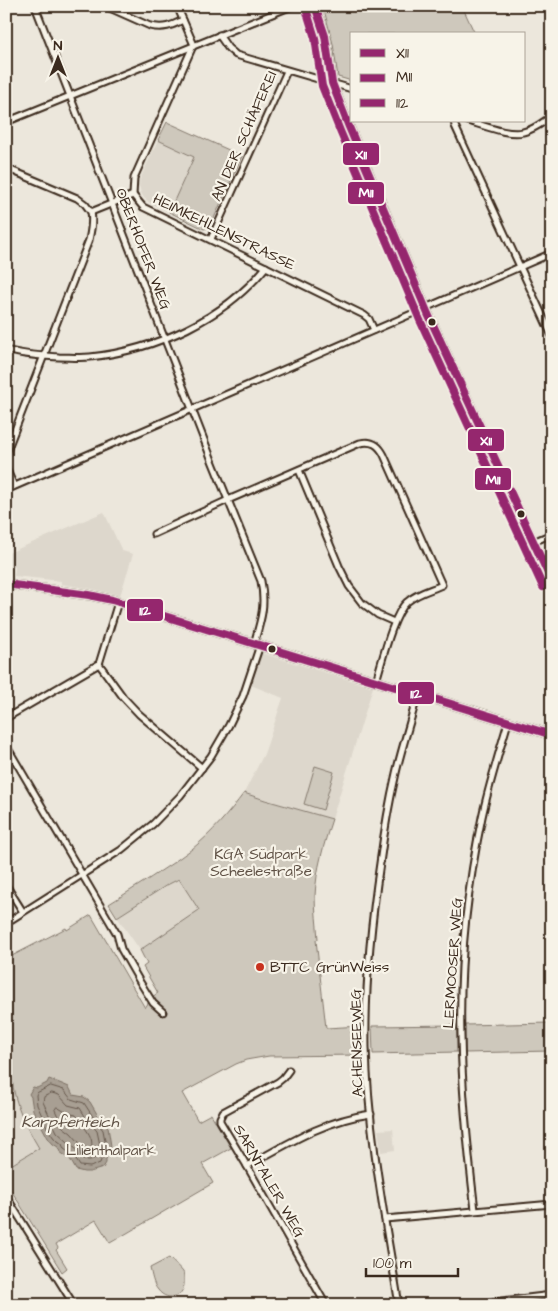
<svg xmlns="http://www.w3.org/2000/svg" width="558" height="1311" font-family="'Architects Daughter',sans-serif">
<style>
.built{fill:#ddd7cc}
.green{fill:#cec8bc;stroke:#84796d}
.water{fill:#a89f93;stroke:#7c7064}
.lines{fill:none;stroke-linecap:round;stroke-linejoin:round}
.shore{stroke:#67594d;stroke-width:1}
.street-casing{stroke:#3b2a1e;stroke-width:9}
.secondary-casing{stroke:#3b2a1e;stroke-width:11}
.street{stroke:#f7f3e8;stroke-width:5}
.secondary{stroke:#f7f3e8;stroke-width:8}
.bus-1-casing{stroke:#f7f3e8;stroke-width:11}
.bus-2-casing{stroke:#f7f3e8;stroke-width:11}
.bus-3-casing{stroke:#f7f3e8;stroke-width:11}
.bus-1{stroke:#95276e;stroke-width:8}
.bus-2{stroke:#95276e;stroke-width:8}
.bus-3{stroke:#95276e;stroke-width:8}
.bus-dot{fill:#3b2a1e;stroke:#f7f3e8;stroke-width:2}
.poi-dot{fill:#c8321e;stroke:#f7f3e8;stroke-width:2}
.labels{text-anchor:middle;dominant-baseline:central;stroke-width:4.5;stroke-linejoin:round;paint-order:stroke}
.street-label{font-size:15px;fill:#3b2a1e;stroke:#f7f3e8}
.park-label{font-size:15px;fill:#605246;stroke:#f7f3e8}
.poi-label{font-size:15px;fill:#3b2a1e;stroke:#f7f3e8;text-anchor:start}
.water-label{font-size:16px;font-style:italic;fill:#615347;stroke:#f7f3e8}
.line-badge{stroke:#f7f3e8;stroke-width:2}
.badge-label{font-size:14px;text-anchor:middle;font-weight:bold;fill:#fff}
</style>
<rect width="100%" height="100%" fill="#ece7dc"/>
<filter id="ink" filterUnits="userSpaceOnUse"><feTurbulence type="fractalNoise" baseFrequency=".02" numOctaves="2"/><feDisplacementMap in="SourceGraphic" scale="10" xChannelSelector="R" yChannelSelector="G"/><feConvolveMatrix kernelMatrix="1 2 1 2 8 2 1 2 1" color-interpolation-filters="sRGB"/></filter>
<g filter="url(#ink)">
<g class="built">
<polygon points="158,140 195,157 169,212 150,203 144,198 141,193 139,186 140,179"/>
<polygon points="104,512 122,551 133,554 120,596 92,589 61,584 61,581 14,576 15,567 9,566 6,554"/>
<polygon points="261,653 373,687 332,819 265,800 244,793 264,754 283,698 251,685"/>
<polygon points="179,879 199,911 140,950 117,917 167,885"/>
<polygon points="12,1077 17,1103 28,1129 39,1148 6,1168 6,1081"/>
<polygon points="393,1129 395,1150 381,1152 378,1130"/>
</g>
<g class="green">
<polygon points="323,6 462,6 475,34 352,34 352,81 338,77 333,44"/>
<polygon points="167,122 242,156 210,227 204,229 169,212 194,157 158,140"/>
<polygon points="315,766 334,772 323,810 304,804"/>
<path d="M 244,793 L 265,800 L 332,819 C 324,844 316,870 315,896 C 315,910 317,925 318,939 L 316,940 L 326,1028 L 361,1026 L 361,1055 L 269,1056 L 246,1060 L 236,1064 L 182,1093 L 198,1121 L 211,1114 L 231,1148 L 202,1164 L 213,1183 L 110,1243 L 96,1220 L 56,1244 L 58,1248 L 56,1250 L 67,1268 L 62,1272 L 6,1182 L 6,1168 L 39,1148 C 26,1126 14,1104 12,1078 L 6,1081 L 6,959 L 66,928 L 67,930 L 91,915 L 145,1008 L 152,997 L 158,993 L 143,967 L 147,964 L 140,950 L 199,910 L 179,879 L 167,885 L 117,917 L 109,904 C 137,886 166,869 192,849 C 212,833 229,813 244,793 Z"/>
<polygon points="550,1023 550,1051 465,1053 465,1025"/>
<polygon points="457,1025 457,1052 373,1054 372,1026"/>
<path d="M 169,1258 C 173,1262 180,1268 183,1272 C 184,1274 184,1278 184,1280 C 186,1297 168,1303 158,1290 C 153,1284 152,1276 150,1268 Z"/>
</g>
<polygon class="water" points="49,1079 62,1084 69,1087 73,1095 84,1097 90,1102 97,1114 108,1127 111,1146 106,1159 106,1163 103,1168 90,1172 84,1172 76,1170 70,1159 60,1152 58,1147 53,1144 48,1138 33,1110 31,1097 29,1094 33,1087 37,1088 47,1083"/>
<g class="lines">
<g class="shore">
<polygon points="51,1086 64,1090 71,1099 84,1103 93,1117 103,1130 106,1146 100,1163 90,1167 80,1166 73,1155 64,1149 62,1144 54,1138 49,1131 37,1105 36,1095 37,1093"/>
<polygon points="52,1093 59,1095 68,1105 80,1108 88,1121 97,1131 100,1145 95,1158 90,1160 83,1160 78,1151 57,1132 43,1102 44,1097"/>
<path d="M 57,1107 L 67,1113 L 76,1115 C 82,1126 97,1138 90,1150 L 86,1150 L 71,1133 L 63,1127 L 55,1110 Z"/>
</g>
<defs>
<g id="street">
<path d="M 35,6 L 213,463 L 261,581 C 266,606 261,620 254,644"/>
<path d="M 105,6 L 150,26 C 164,29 171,26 183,20"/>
<polyline points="177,6 194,45"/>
<polyline points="219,35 228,48 236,55 352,89"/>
<polyline points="454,121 455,126 552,336"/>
<path d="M 468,121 C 483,125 508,136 523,132 C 534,130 543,122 552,116"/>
<polyline points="6,122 292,6"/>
<polyline points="6,168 77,198 85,204 91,212 133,195 143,207 364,315 369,319 374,330"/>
<polyline points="133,195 134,178 193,46"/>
<polyline points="211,239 287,71"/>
<path d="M 6,350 C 23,355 41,356 59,357 C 69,357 80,358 90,357 C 156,350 224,319 266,267"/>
<path d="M 6,453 L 89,240 C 91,230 93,222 91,212"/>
<polyline points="6,468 14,486"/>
<polyline points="299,470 339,566 349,586 362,603 378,615 394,622"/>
<polyline points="6,490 552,253"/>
<path d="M 154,534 L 228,500 L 360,443 C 372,440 379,445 384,455 L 442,585 C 431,590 417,593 407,602 C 393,614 382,662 376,681"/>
<polyline points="533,542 552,534"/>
<polyline points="99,664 123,697 139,714 202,768"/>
<polyline points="6,718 99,664 118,602"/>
<polyline points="6,745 110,922 117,934 121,949 140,982 153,1003 163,1012"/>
<polyline points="6,885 23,912"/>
<polyline points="6,923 121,850 153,824 180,796 211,756 229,725 243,696 260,645"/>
<polyline points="289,1070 283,1078 278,1082 223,1112 220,1118 220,1121 247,1166 326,1305"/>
<path d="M 247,1166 C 287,1144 325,1120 371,1114"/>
<polyline points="6,1196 74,1305"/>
<path d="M 475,1210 C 468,1152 462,1094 461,1036 C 459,963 467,889 482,817 C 489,785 499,753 508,722"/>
<polyline points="385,1219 552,1204"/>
<path d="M 399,1305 C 385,1219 368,1133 366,1047 C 365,985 371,923 380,863 C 384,833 389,803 396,773 C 402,747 411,720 418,693"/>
<polyline points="468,1305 552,1295"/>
</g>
<g id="secondary">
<polyline points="315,6 325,36 332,83 349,127 428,314 552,583"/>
<polyline points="6,584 89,595 112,600 552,735"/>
</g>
</defs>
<use href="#street" class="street-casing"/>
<use href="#secondary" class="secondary-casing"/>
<use href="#street" class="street"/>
<use href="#secondary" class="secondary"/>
<defs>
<polyline id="bus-1" points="315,6 325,36 332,83 349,127 428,314 552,582"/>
<polyline id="bus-2" points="306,9 315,38 322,86 340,131 419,318 543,587"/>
<polyline id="bus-3" points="6,584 89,595 112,600 552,735"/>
</defs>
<use href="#bus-1" class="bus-1-casing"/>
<use href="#bus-2" class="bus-2-casing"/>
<use href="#bus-3" class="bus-3-casing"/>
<use href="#bus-1" class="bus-1"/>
<use href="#bus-2" class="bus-2"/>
<use href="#bus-3" class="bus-3"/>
</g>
</g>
<g class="bus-dot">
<circle cx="432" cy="322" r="4.5"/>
<circle cx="521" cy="514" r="4.5"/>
<circle cx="272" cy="649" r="4.5"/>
</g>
<circle class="poi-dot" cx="260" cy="967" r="5"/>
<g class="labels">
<g class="street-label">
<text transform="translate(244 136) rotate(-66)">AN DER SCHÄFEREI</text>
<text transform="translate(224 232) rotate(26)">HEIMKEHLENSTRASSE</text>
<text transform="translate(143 249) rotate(69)">OBERHOFER WEG</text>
<text transform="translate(453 963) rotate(-86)">LERMOOSER WEG</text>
<text transform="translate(357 1043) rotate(-91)">ACHENSEEWEG</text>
<text transform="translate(269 1181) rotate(60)">SARNTALER WEG</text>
</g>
<g class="park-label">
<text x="261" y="854">KGA Südpark<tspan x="261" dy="17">Scheelestraße</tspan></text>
<text x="111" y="1150">Lilienthalpark</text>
</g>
<g class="poi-label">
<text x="270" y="967">BTTC GrünWeiss</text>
</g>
<g class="water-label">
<text x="70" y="1122">Karpfenteich</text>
</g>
</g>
<g class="line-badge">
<rect x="342" y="142" width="38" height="24" rx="5" fill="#95276e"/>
<rect x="347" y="181" width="38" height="24" rx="5" fill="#95276e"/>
<rect x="467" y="428" width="38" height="24" rx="5" fill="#95276e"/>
<rect x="474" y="467" width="38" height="24" rx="5" fill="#95276e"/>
<rect x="126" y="598" width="38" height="24" rx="5" fill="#95276e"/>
<rect x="397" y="681" width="38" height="24" rx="5" fill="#95276e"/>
</g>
<g class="badge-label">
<text x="361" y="159">X11</text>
<text x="366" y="197">M11</text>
<text x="486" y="445">X11</text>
<text x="493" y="484">M11</text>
<text x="145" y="615">112</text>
<text x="416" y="698">112</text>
</g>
<rect width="558" height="1311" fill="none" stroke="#f7f3e8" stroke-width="25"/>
<rect x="12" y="12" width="533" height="1286" fill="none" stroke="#3b2a1e" stroke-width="2" filter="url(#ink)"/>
<rect x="350" y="32" width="175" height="90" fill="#f7f3e8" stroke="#aca397"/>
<rect x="360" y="49" width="25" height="8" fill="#95276e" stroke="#aca397"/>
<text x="396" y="58" font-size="15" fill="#3b2a1e">X11</text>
<rect x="360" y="74" width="25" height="8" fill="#95276e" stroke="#aca397"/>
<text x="396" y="82" font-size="15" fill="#3b2a1e">M11</text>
<rect x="360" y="99" width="25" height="8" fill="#95276e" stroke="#aca397"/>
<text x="396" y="108" font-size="15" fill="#3b2a1e">112</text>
<g transform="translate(58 58)" stroke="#f7f3e8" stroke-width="4" paint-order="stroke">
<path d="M0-4L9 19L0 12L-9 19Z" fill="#3b2a1e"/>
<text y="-8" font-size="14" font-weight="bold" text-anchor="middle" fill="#3b2a1e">N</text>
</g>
<path d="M366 1268v8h92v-8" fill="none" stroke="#3b2a1e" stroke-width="2.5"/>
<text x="373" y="1268" font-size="15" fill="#3b2a1e" stroke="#f7f3e8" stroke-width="4" paint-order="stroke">100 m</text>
</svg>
